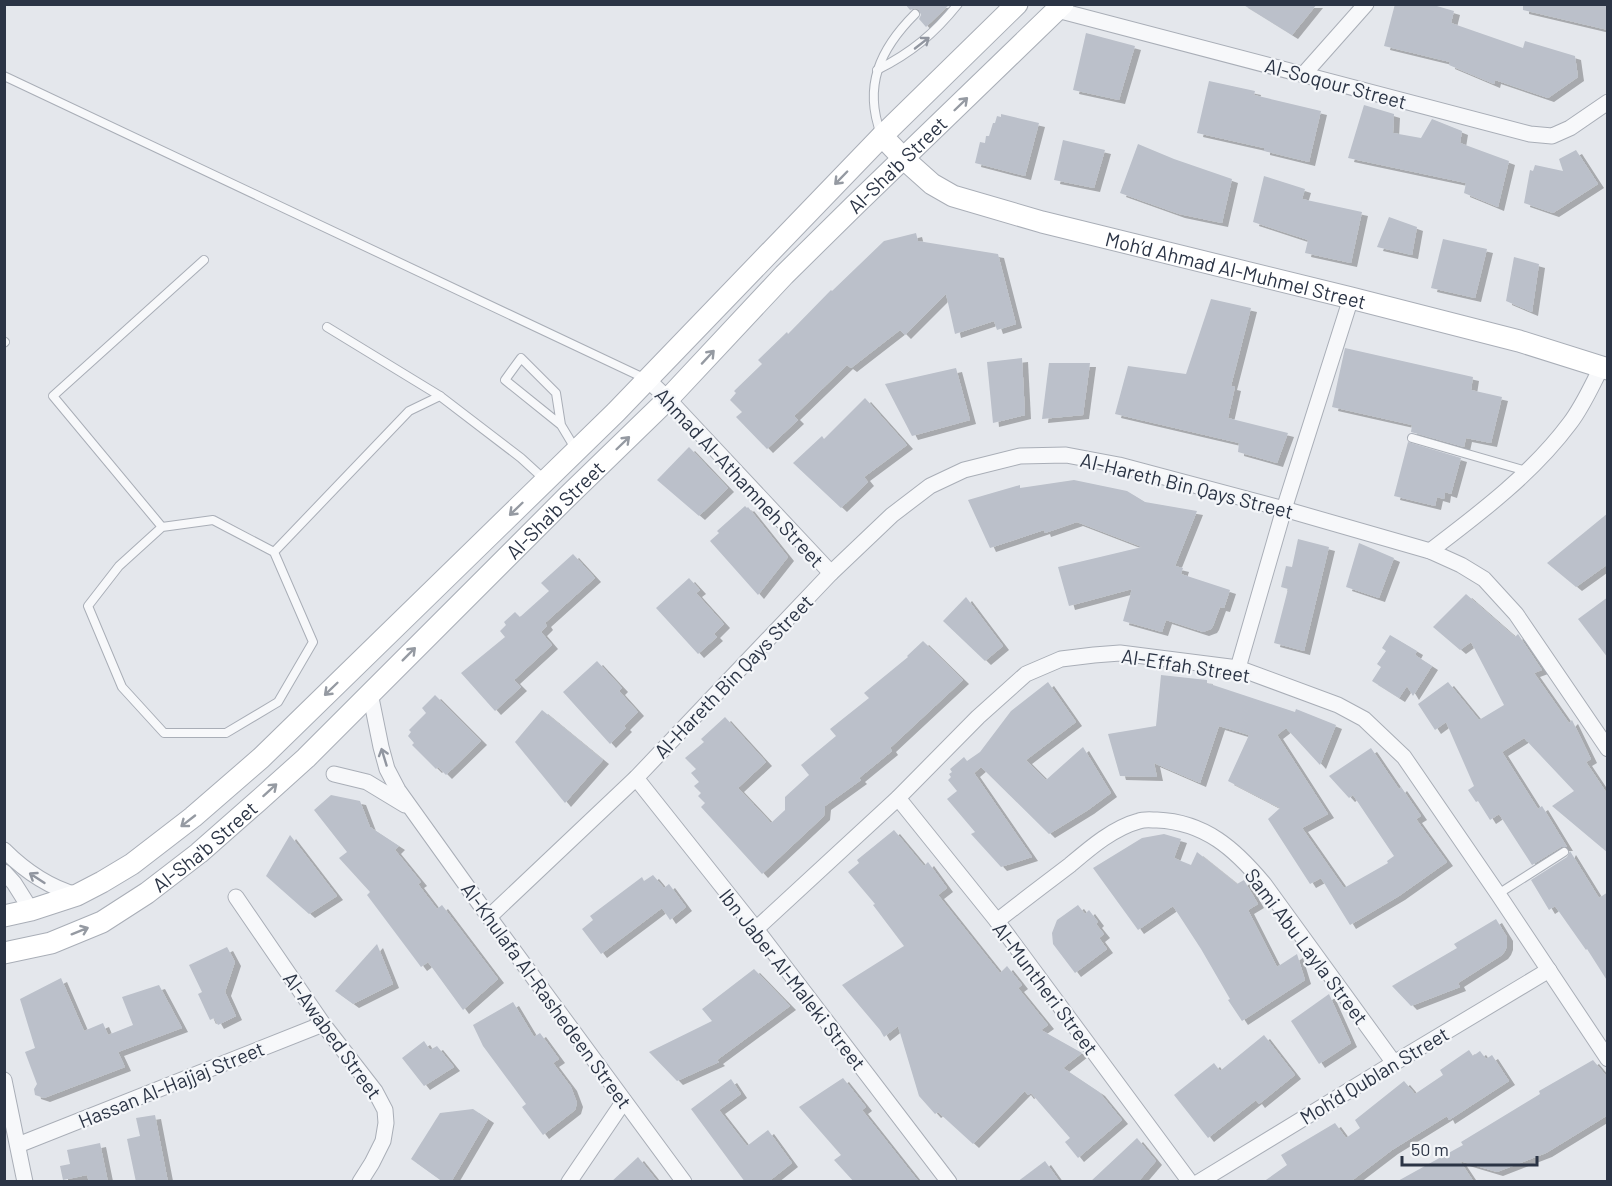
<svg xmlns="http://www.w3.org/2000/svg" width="1612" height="1186" font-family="Barlow,sans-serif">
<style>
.building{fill:#bbc0ca;filter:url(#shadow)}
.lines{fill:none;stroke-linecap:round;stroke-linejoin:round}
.lane-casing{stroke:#a9aeb7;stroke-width:10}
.street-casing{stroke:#a9aeb7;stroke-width:17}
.secondary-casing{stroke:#a9aeb7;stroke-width:23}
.lane{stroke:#f7f8fa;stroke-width:8}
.street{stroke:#f7f8fa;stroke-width:15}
.secondary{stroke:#fff;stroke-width:21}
.oneway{stroke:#9196a0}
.oneway2{stroke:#959aa2}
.labels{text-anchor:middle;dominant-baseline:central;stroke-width:4.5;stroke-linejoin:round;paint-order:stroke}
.street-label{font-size:20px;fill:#2b3445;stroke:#f4f6f9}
</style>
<defs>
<filter id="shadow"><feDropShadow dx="6" dy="4" stdDeviation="0" flood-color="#0004"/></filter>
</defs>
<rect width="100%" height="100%" fill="#e4e7ec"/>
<g class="building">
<polygon points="905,4 950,4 926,27 919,19 921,15 919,10 916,8 910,10"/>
<polygon points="1242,4 1317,4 1292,35"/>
<polygon points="1395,4 1430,4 1454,11 1451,23 1523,48 1525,41 1575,56 1578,77 1548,98 1495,80 1494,84 1449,65 1450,62 1384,46"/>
<polygon points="1523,4 1608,4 1608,30 1523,10"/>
<polygon points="1086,33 1135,46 1119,100 1073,90"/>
<polygon points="1209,81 1255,91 1254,95 1321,111 1309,162 1264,151 1264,148 1197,133"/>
<polygon points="1364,105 1394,114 1393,133 1421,138 1432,119 1462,131 1460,143 1509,161 1498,207 1464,193 1466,183 1348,158"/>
<polygon points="1001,114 1039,123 1025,176 975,163 980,142 985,143 986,136 989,136 993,123 995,123 997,116 1001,117"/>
<polygon points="1063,140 1105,150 1094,188 1054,180"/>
<polygon points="1138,144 1174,159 1232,179 1222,223 1179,214 1120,193"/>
<polygon points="1576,150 1598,184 1553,213 1524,203 1530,170 1533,171 1535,165 1563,171 1559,159"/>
<polygon points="1264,176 1305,189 1302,199 1362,212 1351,263 1305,253 1308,240 1253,222"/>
<polygon points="1389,217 1417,227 1412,255 1377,247"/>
<polygon points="916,233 918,241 998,254 1016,324 997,330 994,321 955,334 946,294 905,335 900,330 851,368 847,365 794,416 798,420 767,449 736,417 742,412 730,400 736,393 734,391 762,364 758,360 787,332 788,334 831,290 832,291 884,241"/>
<polygon points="1443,239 1487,249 1475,298 1431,288"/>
<polygon points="1514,257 1539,264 1532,312 1506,301"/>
<polygon points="1211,299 1251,308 1231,386 1235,387 1228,418 1288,433 1277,463 1238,452 1239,443 1115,414 1128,366 1186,374"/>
<polygon points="1345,348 1473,377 1471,390 1502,397 1491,443 1466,438 1464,447 1411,432 1412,425 1332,407"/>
<polygon points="1022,358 1025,415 993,423 987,362"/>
<polygon points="1049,363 1090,363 1083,415 1042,419"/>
<polygon points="956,368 970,420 912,436 885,384"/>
<polygon points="865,398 907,445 864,477 868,482 841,508 793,463 822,436 824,439"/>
<polygon points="1408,442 1461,458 1451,494 1445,492 1444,499 1437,497 1435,506 1394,496"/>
<polygon points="689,447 728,488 699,516 657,480"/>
<polygon points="1074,480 1127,491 1145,502 1197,511 1175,566 1183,568 1181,574 1230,590 1224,608 1220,607 1213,626 1211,629 1203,632 1166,620 1162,632 1123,621 1132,589 1069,606 1058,567 1142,547 1077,522 1045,533 1044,530 990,548 968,500 1020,485 1020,488"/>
<polygon points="745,506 747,508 748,507 788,557 758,595 710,541 719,533 717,531"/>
<polygon points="1608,513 1608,564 1576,587 1547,563"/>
<polygon points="1298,539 1329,547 1304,651 1274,643 1288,589 1281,587 1286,566 1292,567"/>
<polygon points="1359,543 1394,558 1379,598 1346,587"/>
<polygon points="573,554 595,578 545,623 547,626 541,632 552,645 514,680 521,687 495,711 461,673 505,637 500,631 506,625 504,622 515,612 520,617 549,591 541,583"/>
<polygon points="689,578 700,590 696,593 724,624 714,634 717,637 698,654 656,608"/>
<polygon points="1466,594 1515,637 1518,634 1542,670 1534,673 1569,723 1572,720 1591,759 1586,762 1608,795 1608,853 1552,806 1574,791 1524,738 1502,752 1538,809 1542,806 1567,847 1561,847 1532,865 1499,814 1490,820 1478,801 1476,802 1468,790 1474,786 1446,722 1435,730 1418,704 1448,682 1479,720 1504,705 1471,642 1460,650 1433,627"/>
<polygon points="966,597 1003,646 985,661 943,621"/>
<polygon points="1608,597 1608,658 1578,619"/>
<polygon points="1390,635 1417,651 1415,655 1432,666 1413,696 1407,686 1399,698 1372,681 1381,667 1377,664 1386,651 1382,648"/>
<polygon points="923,641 963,680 890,748 892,751 859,778 861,780 825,806 824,816 762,874 701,807 705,803 698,796 701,793 694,786 699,782 691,773 696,769 685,758 704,742 701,739 725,717 766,762 738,788 771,823 785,810 785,797 809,775 801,765 836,736 830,729 869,698 864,693 908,657 907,656"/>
<polygon points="597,661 622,688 619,691 638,712 624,726 626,728 610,744 563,692"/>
<polygon points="1161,675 1207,680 1207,683 1295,712 1296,709 1336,725 1320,765 1286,728 1277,735 1328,814 1302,828 1344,888 1388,863 1387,861 1394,856 1353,795 1349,798 1329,776 1371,748 1399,789 1401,787 1421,816 1416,819 1447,862 1399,896 1350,925 1321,878 1310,884 1268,819 1280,808 1228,781 1249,735 1219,726 1200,783 1154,763 1157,777 1120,776 1108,734 1156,726"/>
<polygon points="1048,682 1076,722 1026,760 1046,780 1083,747 1111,793 1088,810 1049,834 981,767 974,773 1032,857 1001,867 971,834 975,832 947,799 957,791 948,780 951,777 949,774 952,772 950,769 964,757 967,761 980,752 1011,711"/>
<polygon points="435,695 481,741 446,775 438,767 436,769 412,745 414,743 408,736 411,732 409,730 426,713 422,708"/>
<polygon points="542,710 603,760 565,803 515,742"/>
<polygon points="331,795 360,801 370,827 399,846 395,850 421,882 418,884 437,909 442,905 498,979 463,1010 428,962 421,967 367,895 370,892 339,858 347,852 314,810"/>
<polygon points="894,830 924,866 928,862 947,888 938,895 1000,973 1007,966 1022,985 1018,988 1048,1025 1041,1030 1082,1053 1063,1068 1099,1092 1122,1120 1078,1158 1065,1142 1070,1138 1031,1093 1028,1095 1025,1091 973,1144 938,1112 935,1114 919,1096 898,1026 884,1037 880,1030 842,985 904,946 873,905 875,904 848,872 859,863 857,860"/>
<polygon points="1164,834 1181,839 1174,858 1191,865 1197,852 1237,884 1244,880 1258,904 1248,910 1277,967 1297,954 1305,980 1242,1021 1228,1000 1230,999 1201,949 1173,906 1138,930 1093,868 1142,838"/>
<polygon points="290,835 337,896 309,914 266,876"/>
<polygon points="1570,851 1599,898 1608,892 1608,982 1587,949 1586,950 1555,906 1549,910 1531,880 1567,857"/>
<polygon points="653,875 664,888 669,884 686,907 670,920 662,908 601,954 582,929 593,920 590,916 642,877 644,881"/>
<polygon points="1078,905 1085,914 1089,910 1098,922 1096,924 1104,934 1099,938 1107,949 1075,973 1053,944 1052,933 1057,920"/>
<polygon points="1496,919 1507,937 1507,946 1505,951 1502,955 1458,983 1460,987 1411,1006 1392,986 1457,948 1454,944"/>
<polygon points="377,944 393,984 353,1004 335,991"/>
<polygon points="227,947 235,962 225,992 236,1016 218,1025 214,1018 210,1020 198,994 202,992 189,965"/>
<polygon points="754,969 790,1006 717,1060 719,1062 677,1081 649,1052 712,1021 702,1009"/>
<polygon points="61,978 84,1031 103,1023 108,1035 133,1025 122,997 159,985 182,1028 118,1052 125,1067 44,1098 35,1095 34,1089 37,1084 25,1052 35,1048 20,999"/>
<polygon points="1329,994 1351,1043 1319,1064 1291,1021"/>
<polygon points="513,1002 534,1037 540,1033 559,1059 553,1063 571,1087 577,1103 575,1110 543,1135 522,1107 526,1104 483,1046 473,1025"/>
<polygon points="1264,1035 1295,1075 1259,1104 1256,1100 1208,1138 1174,1095 1214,1063 1220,1071"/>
<polygon points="424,1041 430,1050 437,1046 454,1067 424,1086 402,1058"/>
<polygon points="1469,1050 1473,1056 1480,1051 1486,1059 1492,1055 1509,1081 1449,1120 1447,1116 1392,1150 1350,1182 1263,1182 1287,1165 1281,1155 1335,1123 1346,1138 1360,1128 1355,1120 1404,1081 1415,1094 1443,1075 1440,1070"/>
<polygon points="1593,1060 1608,1078 1608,1115 1546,1153 1497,1172 1460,1161 1474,1182 1396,1182 1463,1145 1461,1142 1540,1094 1539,1091"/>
<polygon points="843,1078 866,1107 862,1110 919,1182 854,1182 834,1160 841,1155 799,1107"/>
<polygon points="731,1079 741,1094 719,1110 747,1146 768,1130 792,1163 768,1182 745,1182 691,1109"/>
<polygon points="473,1109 488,1119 451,1182 443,1182 411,1159 440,1113"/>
<polygon points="155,1115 168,1182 136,1182 127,1139 140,1136 136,1118"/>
<polygon points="1137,1138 1156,1161 1138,1182 1090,1182"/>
<polygon points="100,1143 108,1182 89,1182 87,1175 63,1180 60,1166 70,1164 67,1150"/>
<polygon points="638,1157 658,1182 611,1182"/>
<polygon points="1045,1161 1060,1182 1017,1182"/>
</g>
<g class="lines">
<defs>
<g id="lane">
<path d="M 877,70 C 911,53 934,34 958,4"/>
<polyline points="4,76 646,379"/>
<path d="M 881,134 C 863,86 880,49 915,14"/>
<polyline points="327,327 440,396"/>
<polyline points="4,343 5,342"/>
<polyline points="561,425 505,380 521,358 556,393 561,425 576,450"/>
<polyline points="1412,438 1526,471"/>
<polyline points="162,527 53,396 204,260"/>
<polyline points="274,552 313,642 278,702 226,733 164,733 122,687 88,606 119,566 162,527 213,520 274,552 409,411 440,396 521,458 544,479"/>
<polyline points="1498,894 1564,852"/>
</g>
<g id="street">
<polyline points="1057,10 1530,134 1552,136 1570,128 1608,102"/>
<polyline points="1303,75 1366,4"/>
<polyline points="648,380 668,399 831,573"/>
<path d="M 1430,551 C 1480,513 1532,474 1570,423 C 1583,406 1592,385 1602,366"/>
<polyline points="1238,668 1284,509 1351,298"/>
<polyline points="370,693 381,747 387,769 398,790 489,917 684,1182"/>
<polyline points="334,774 367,782 405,805"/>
<polyline points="636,778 756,929 949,1182"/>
<polyline points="898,798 997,921 1190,1182"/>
<path d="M 4,850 C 25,871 48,887 77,895"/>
<polyline points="4,872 14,883 31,910"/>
<polyline points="236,897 323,1024 375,1091 385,1110 386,1123 383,1141 372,1163 360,1182"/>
<polyline points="489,917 636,778 831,573 892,515 930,486 964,470 1020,456 1066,455 1119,465 1284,509 1430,551 1461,565 1484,579 1516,614 1608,749"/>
<path d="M 997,921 C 1021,902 1045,884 1070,865 C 1090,848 1113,828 1139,821 C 1144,819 1152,820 1157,820 C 1205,822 1235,849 1264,884 L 1394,1063"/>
<polyline points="756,929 898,798 978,717 1026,674 1061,659 1094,655 1120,653 1238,668 1338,705 1364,719 1404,757 1498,894 1608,1059"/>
<polyline points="4,1080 25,1182"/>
<polyline points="18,1145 323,1024"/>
<polyline points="569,1182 624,1101"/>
<polyline points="1199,1182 1394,1063 1549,970"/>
</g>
<g id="secondary">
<path id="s1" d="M 882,136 L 904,159 L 932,184 L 953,196 L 1042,222 L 1351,298 L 1519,341 L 1608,369"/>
<polyline points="4,916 31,910 77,895 102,882 132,864 193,817 261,758 616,412 882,136 1017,4"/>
<path id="s2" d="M 4,953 L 51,943 L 102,922 L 147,893 L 199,853 L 257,802 L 306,758 L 568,496 L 668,399 L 784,275 L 855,205 L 1063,4"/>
</g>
</defs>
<use href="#lane" class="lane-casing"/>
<use href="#street" class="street-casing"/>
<use href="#secondary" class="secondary-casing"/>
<use href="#lane" class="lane"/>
<use href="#street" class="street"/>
<use href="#secondary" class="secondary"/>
</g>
<defs><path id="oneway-shaft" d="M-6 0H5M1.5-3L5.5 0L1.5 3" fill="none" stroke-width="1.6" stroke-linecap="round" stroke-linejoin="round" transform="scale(1.5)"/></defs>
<g class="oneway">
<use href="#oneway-shaft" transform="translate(922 43) rotate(-38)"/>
<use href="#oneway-shaft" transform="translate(384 757) rotate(-107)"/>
<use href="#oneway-shaft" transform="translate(37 878) rotate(-147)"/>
</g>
<g class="oneway2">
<use href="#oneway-shaft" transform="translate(961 104) rotate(-44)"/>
<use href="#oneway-shaft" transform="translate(841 178) rotate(134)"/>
<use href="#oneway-shaft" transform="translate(708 357) rotate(-47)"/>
<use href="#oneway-shaft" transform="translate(623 443) rotate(-44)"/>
<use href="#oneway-shaft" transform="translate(516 509) rotate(136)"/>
<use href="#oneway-shaft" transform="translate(409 654) rotate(-45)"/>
<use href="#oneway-shaft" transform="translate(331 689) rotate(136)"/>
<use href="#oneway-shaft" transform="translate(270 790) rotate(-42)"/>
<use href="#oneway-shaft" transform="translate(188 821) rotate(142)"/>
<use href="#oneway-shaft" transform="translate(80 931) rotate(-22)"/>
</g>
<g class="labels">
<g class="street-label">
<text transform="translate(1336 83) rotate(15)">Al-Soqour Street</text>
<text stroke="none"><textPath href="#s2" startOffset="1203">Al-Sha'b Street</textPath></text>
<text stroke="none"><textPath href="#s1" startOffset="386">Moh’d Ahmad Al-Muhmel Street</textPath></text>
<text transform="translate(740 477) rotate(47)">Ahmad Al-Athamneh Street</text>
<text transform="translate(1187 485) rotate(14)">Al-Hareth Bin Qays Street</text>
<text stroke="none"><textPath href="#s2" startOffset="717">Al-Sha'b Street</textPath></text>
<text transform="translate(1186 665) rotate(9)">Al-Effah Street</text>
<text transform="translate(733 676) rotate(-46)">Al-Hareth Bin Qays Street</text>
<text stroke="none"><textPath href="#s2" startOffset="231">Al-Sha'b Street</textPath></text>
<text transform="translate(1307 946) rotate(53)">Sami Abu Layla Street</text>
<text transform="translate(793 979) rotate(52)">Ibn Jaber Al-Maleki Street</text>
<text transform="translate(1046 988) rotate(53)">Al-Muntheri Street</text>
<text transform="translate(547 995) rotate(54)">Al-Khulafa Al-Rashedeen Street</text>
<text transform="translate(333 1035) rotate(54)">Al-Awabed Street</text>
<text transform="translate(1374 1075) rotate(-31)">Moh’d Qublan Street</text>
<text transform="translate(171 1084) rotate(-22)">Hassan Al-Hajjaj Street</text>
</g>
</g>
<rect width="1612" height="1186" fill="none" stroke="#2b3445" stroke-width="12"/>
<path d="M1402 1156v9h135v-9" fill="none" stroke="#2b3445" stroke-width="3"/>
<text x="1411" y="1156" font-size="18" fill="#2b3445" stroke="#f4f6f9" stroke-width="4.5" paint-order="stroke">50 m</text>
</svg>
